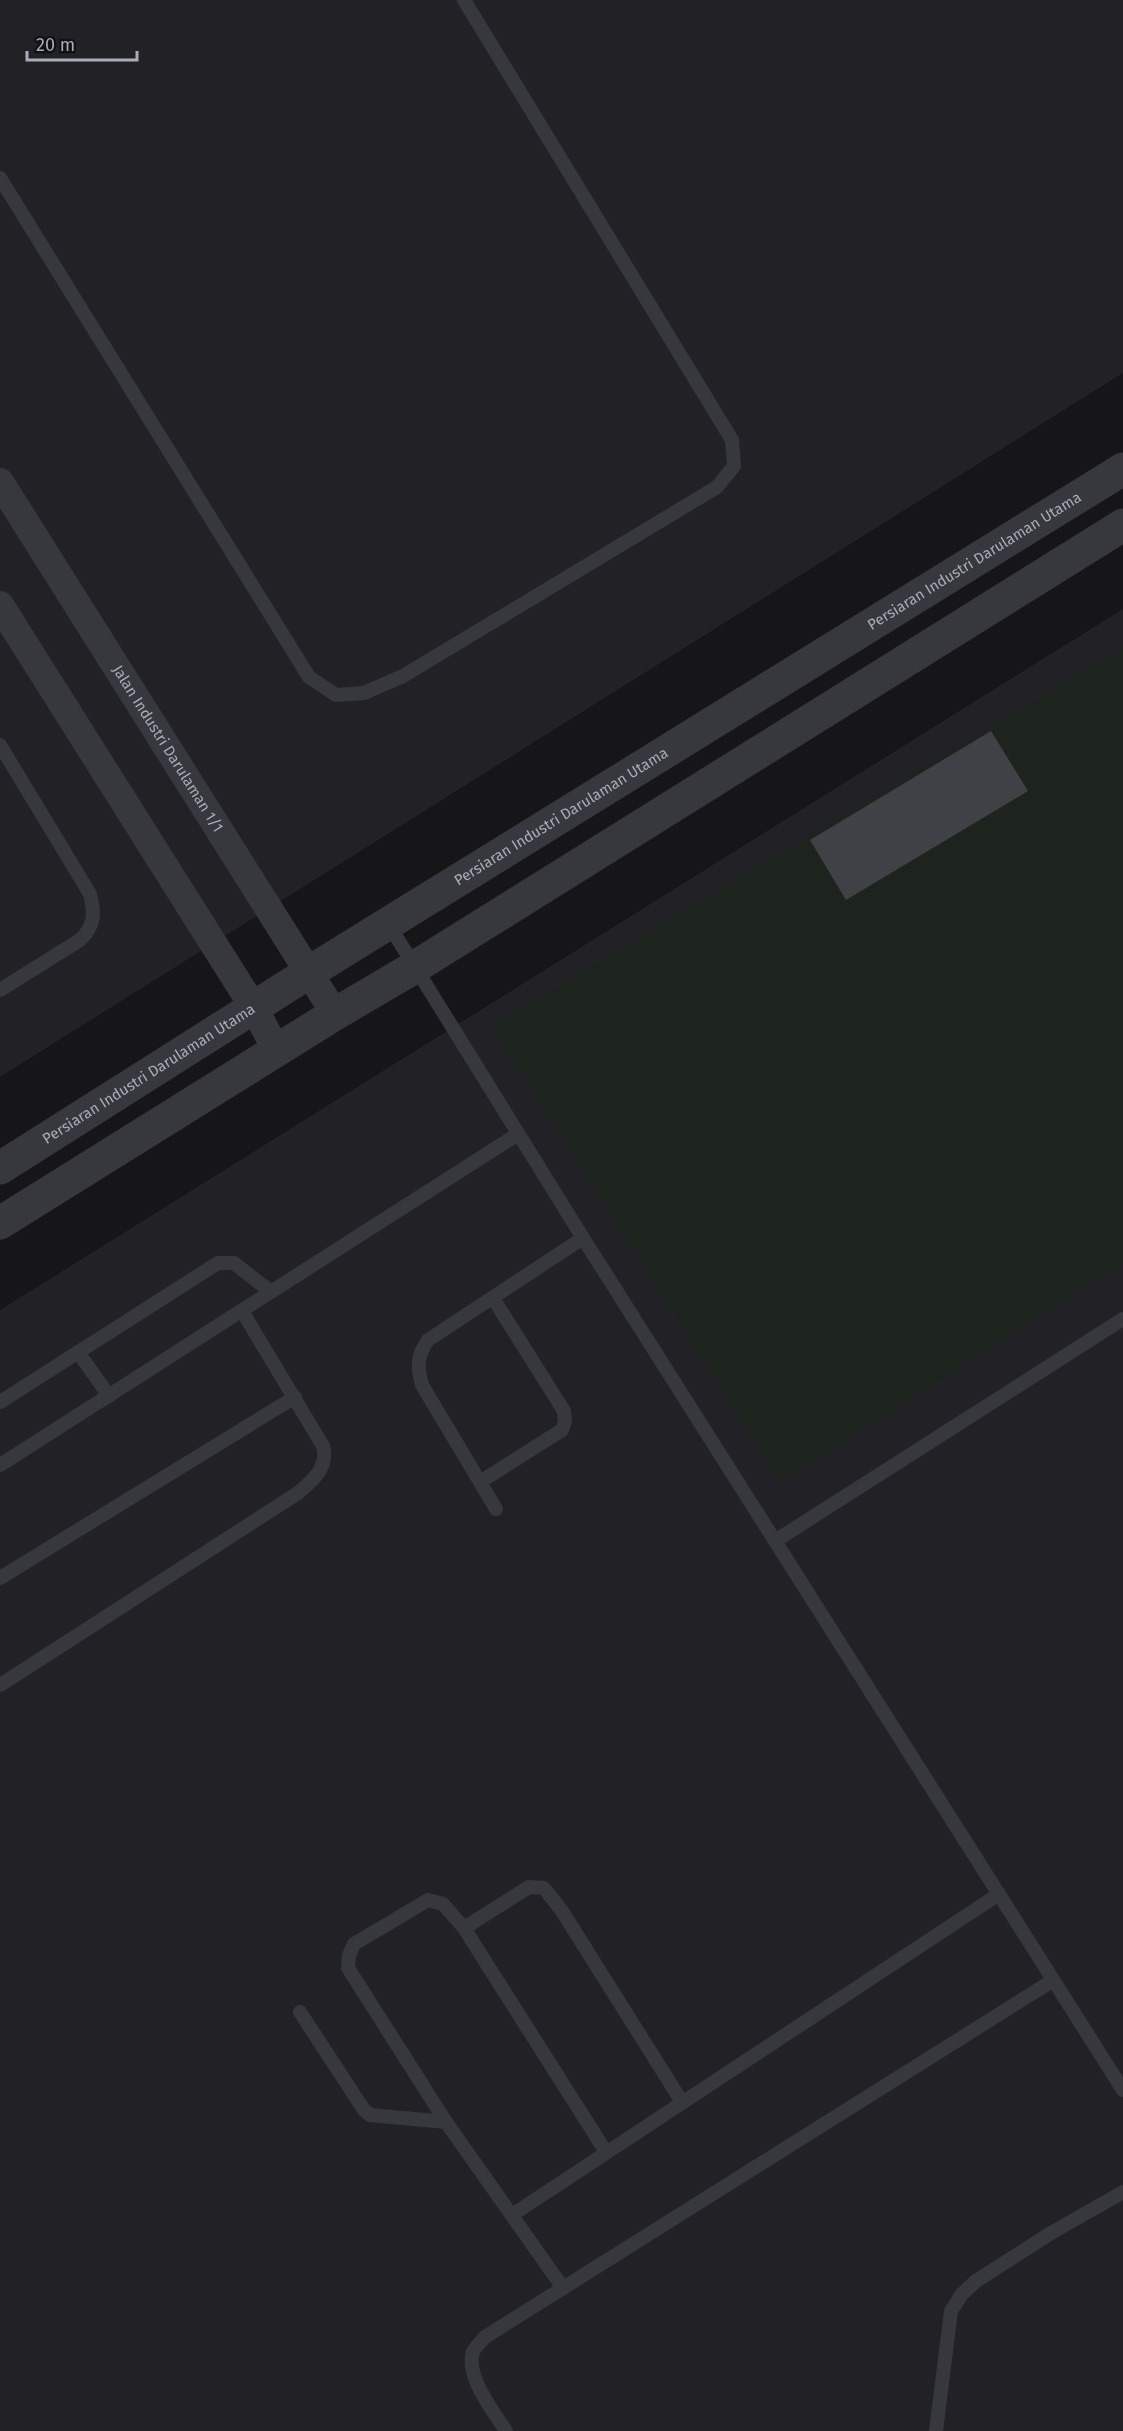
<svg xmlns="http://www.w3.org/2000/svg" width="1123" height="2431" font-family="'Fira Sans',sans-serif">
<style>
.built{fill:#222226}
.green{fill:#1c241d}
.building{fill:#404146}
.lines{fill:none;stroke-linecap:round;stroke-linejoin:round}
.service{stroke:#37383e;stroke-width:14}
.minor{stroke:#37383e;stroke-width:28}
.tertiary{stroke:#37383e;stroke-width:33}
.labels{text-anchor:middle;dominant-baseline:central;stroke-width:4.5;stroke-linejoin:round;paint-order:stroke}
.street-label{font-size:15px;fill:#a7adba;stroke:#111114}
</style>
<rect width="100%" height="100%" fill="#161619"/>
<g class="built">
<polygon points="0,0 1123,0 1123,373 0,1077"/>
<polygon points="1123,609 1123,2431 0,2431 0,1310"/>
</g>
<polygon class="green" points="1123,648 1123,1263 781,1482 492,1026"/>
<polygon class="building" points="991,731 1028,791 846,900 810,840"/>
<g class="lines">
<g class="service">
<polyline points="0,178 309,677 336,695 364,693 403,676 717,487 734,466 732,440 464,0"/>
<path d="M 0,745 L 90,894 C 95,913 95,926 80,940 L 0,990"/>
<polyline points="389,925 583,1238 1123,2090"/>
<polyline points="78,1352 109,1396"/>
<polyline points="0,1402 218,1263 234,1263 271,1292"/>
<polyline points="0,1465 518,1134"/>
<polyline points="480,1482 562,1430 565,1421 564,1411 493,1298"/>
<path d="M 496,1509 L 422,1385 C 417,1366 417,1356 428,1340 L 583,1238"/>
<polyline points="775,1541 1123,1319"/>
<polyline points="0,1578 295,1397"/>
<path d="M 0,1685 L 298,1493 C 313,1480 329,1467 323,1446 L 242,1311"/>
<polyline points="464,1928 529,1887 544,1888 562,1911 682,2102"/>
<polyline points="300,2012 364,2110 370,2115 446,2122"/>
<polyline points="512,2215 999,1894"/>
<polyline points="563,2288 446,2122 348,1968 349,1955 354,1944 428,1900 443,1904 464,1928 606,2152"/>
<path d="M 506,2431 C 494,2412 465,2376 473,2352 C 475,2347 482,2341 485,2337 L 1052,1981"/>
<polyline points="936,2431 951,2311 962,2294 976,2281 1051,2233 1123,2192"/>
</g>
<g class="minor">
<path id="s1" d="M 0,482 L 335,1014"/>
<polyline points="0,605 254,1008 277,1051"/>
</g>
<g class="tertiary">
<path id="s2" d="M 0,1168 L 308,973 L 1123,469"/>
<polyline points="0,1223 335,1014 415,967 1123,525"/>
</g>
</g>
<g class="labels">
<g class="street-label">
<text stroke="none"><textPath href="#s2" startOffset="1148">Persiaran Industri Darulaman Utama</textPath></text>
<text stroke="none"><textPath href="#s1" startOffset="315">Jalan Industri Darulaman 1/1</textPath></text>
<text stroke="none"><textPath href="#s2" startOffset="662">Persiaran Industri Darulaman Utama</textPath></text>
<text stroke="none"><textPath href="#s2" startOffset="176">Persiaran Industri Darulaman Utama</textPath></text>
</g>
</g>
<path d="M27 51v9h110v-9" fill="none" stroke="#a7adba" stroke-width="3"/>
<text x="36" y="51" font-size="18" fill="#a7adba" stroke="#111114" stroke-width="4.5" paint-order="stroke">20 m</text>
</svg>
